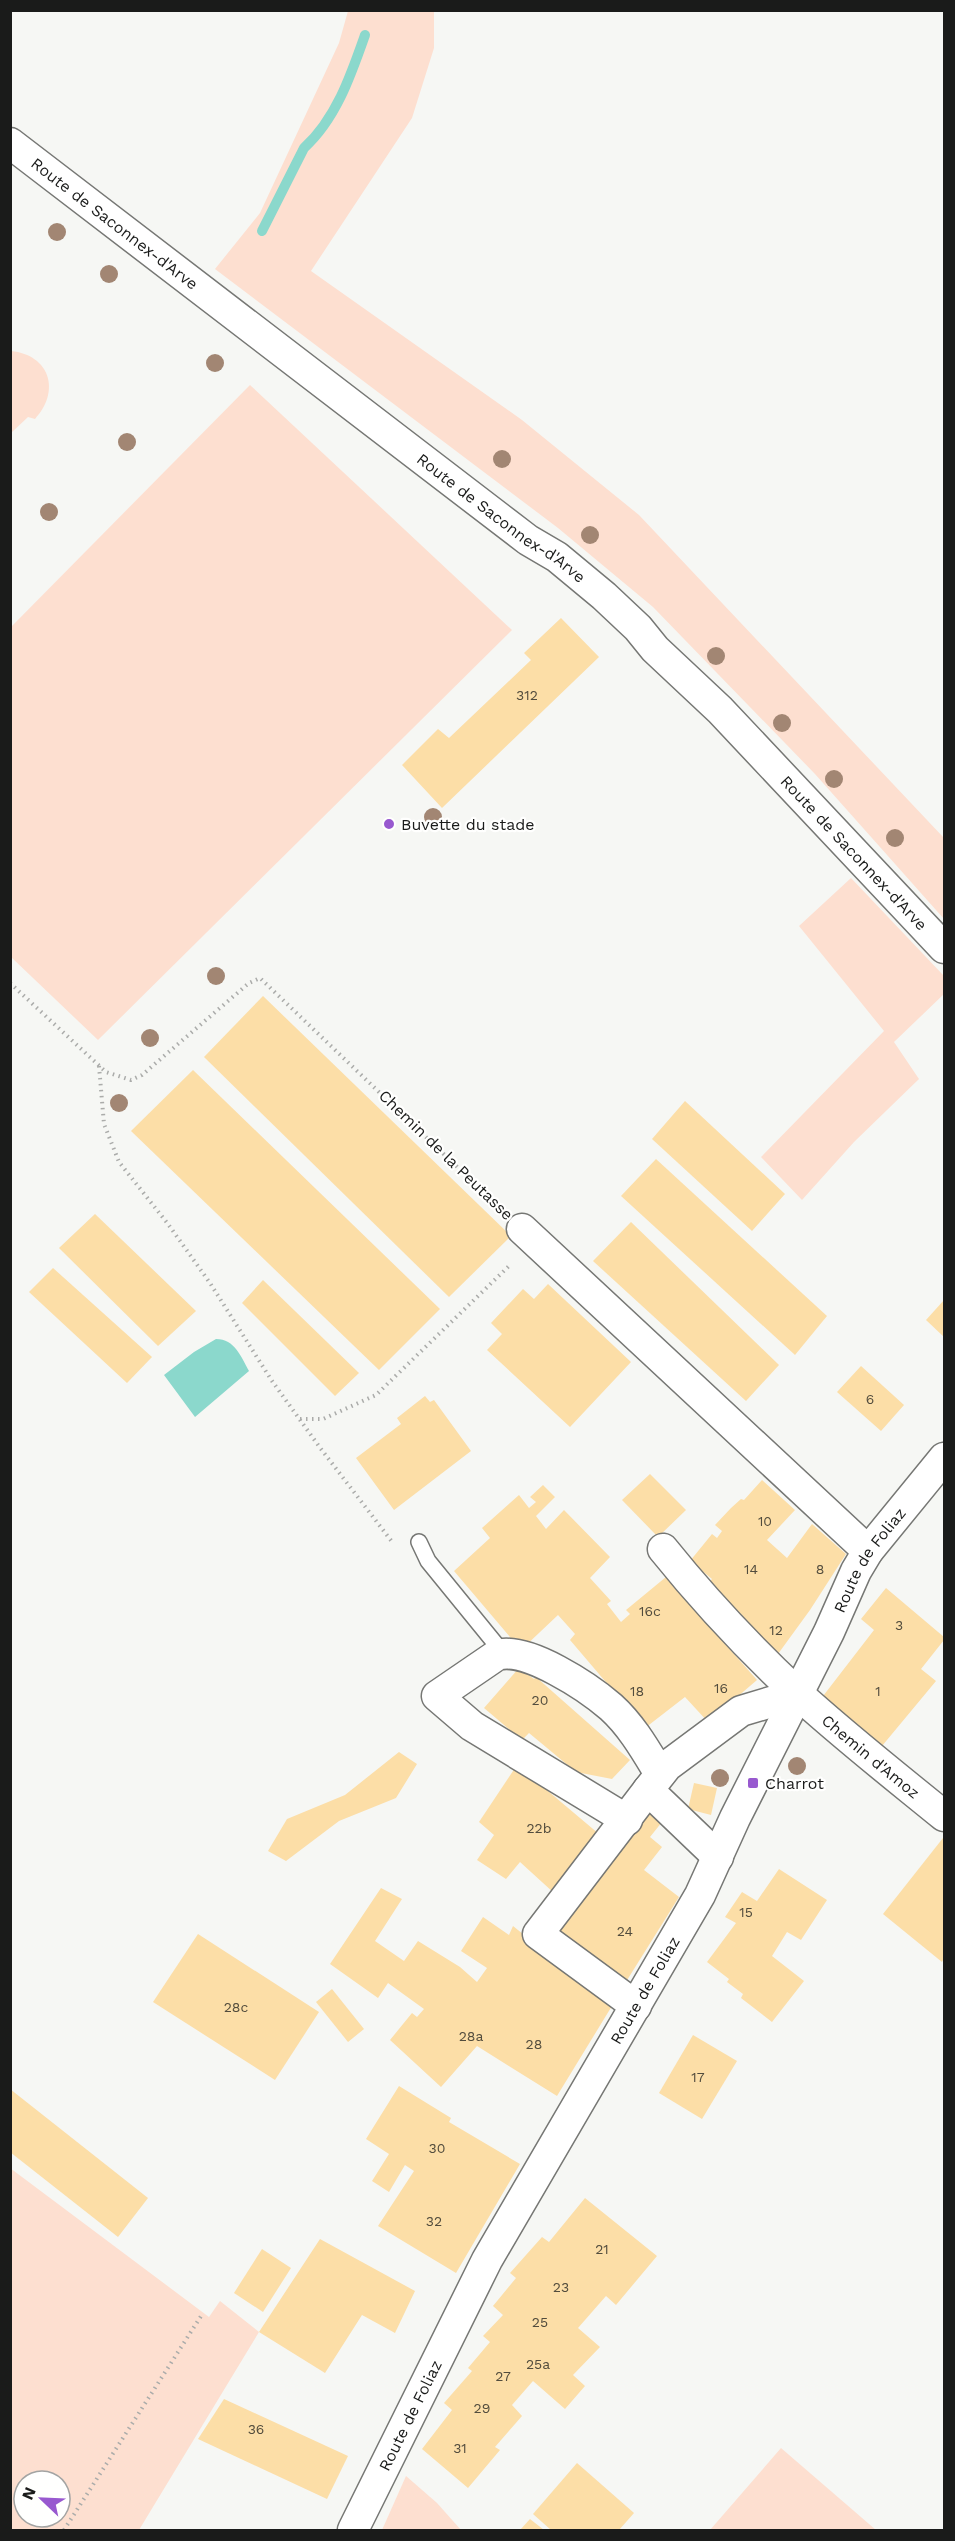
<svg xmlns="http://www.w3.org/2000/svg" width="955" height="2541" font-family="'Work Sans',sans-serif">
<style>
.green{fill:#fddfd0;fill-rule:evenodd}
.water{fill:#8bd8cc}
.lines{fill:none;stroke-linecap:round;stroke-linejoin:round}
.stream{stroke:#8bd8cc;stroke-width:10}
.building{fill:#fcdea7}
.service-casing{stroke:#767774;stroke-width:18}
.minor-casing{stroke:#767774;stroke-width:33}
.path{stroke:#abacaa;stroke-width:4;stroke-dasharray:1.5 4.5;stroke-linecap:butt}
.service{stroke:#fff;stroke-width:15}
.minor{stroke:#fff;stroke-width:30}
.tree{fill:#a28673}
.poi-dot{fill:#9859cf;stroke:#fffffe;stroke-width:2}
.labels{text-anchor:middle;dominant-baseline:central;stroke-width:4.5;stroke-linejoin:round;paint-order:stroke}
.number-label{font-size:14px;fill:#524c3d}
.street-label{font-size:16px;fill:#1a1b1a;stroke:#fffffe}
.poi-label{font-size:16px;fill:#1a1b1a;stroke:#fffffe;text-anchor:start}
</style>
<rect width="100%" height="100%" fill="#f6f7f4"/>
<g class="green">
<polygon points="348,11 434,11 434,48 412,118 311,271 522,420 639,515 944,838 944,919 815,774 653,607 558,528 215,269 260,213 339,43"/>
<path d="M 11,351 C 50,355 61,391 35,419 L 28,417 L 11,433 Z"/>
<polygon points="250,385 512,630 98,1040 11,957 11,627"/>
<polygon points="851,878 944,976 944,994 894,1042 919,1079 854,1142 802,1200 761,1157 884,1031 799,926"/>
<path d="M 10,2168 L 209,2317 L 220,2301 L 259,2332 L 139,2530 L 11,2530 ZM 24,2481 L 60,2481 L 60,2517 L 24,2517 Z"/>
<polygon points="781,2448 876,2530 710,2530"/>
<polygon points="406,2476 437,2503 461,2530 382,2530"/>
</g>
<path class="water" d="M 216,1339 C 235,1339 241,1357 249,1371 L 195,1417 L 164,1375 L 194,1352 Z"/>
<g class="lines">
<path class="stream" d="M 262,231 L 304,148 C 336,119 351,75 365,35"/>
</g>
<g class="building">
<polygon points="561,618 599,657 442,808 402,765 438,729 449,738 531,660 524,653"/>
<polygon points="263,996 511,1236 449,1297 204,1057"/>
<polygon points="193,1070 440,1309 379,1370 131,1131"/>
<polygon points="685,1101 785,1194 752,1231 652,1139"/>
<polygon points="656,1159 827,1316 795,1355 621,1196"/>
<polygon points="95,1214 196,1311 158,1346 59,1248"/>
<polygon points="631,1222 779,1365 746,1401 593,1261"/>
<polygon points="53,1268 152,1357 127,1383 29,1292"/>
<polygon points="263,1280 359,1373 335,1396 242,1303"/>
<polygon points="548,1284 631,1362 570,1427 487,1350 502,1334 491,1323 523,1289 534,1299"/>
<polygon points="944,1300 944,1337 926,1320"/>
<polygon points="861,1366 904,1405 881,1431 837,1392"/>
<polygon points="425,1396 430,1402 434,1400 471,1451 394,1510 356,1458 401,1424 397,1418"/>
<polygon points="650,1474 686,1510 658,1537 622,1500"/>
<polygon points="762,1480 795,1510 767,1540 787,1558 812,1524 846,1554 810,1610 778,1654 739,1621 743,1616 707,1585 712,1579 690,1561 712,1534 717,1538 722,1531 715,1525 731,1508 741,1499 744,1500"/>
<polygon points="543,1485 555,1497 536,1516 546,1529 564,1510 610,1557 590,1578 611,1601 607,1604 621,1622 630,1614 626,1610 666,1577 757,1680 708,1722 685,1697 645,1728 570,1640 575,1634 558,1615 521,1650 454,1571 490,1538 482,1528 519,1495 529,1508 536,1502 530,1497"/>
<polygon points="886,1588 944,1637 944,1640 921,1669 936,1681 882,1746 820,1700 874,1630 861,1619"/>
<polygon points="519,1668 534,1679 536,1677 630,1760 612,1779 576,1772 529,1733 522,1740 484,1708"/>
<polygon points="399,1752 417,1764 396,1798 339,1821 286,1861 268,1851 287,1819 345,1795"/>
<polygon points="517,1765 599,1834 554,1893 520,1862 506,1879 477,1860 494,1835 479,1822"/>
<polygon points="694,1783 717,1788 711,1815 688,1809"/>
<polygon points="649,1811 662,1822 650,1837 662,1847 644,1870 679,1897 624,1985 553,1932"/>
<polygon points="943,1838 944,1958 942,1962 883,1914"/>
<polygon points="779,1869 827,1900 801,1940 787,1932 772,1956 804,1981 772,2022 741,1998 743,1994 727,1982 729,1979 707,1962 736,1923 725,1917 742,1892 757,1901"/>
<polygon points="381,1888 402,1899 375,1941 404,1961 418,1941 460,1967 477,1982 487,1968 461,1951 483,1917 509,1935 513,1926 580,1980 615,2001 557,2096 477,2046 441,2087 390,2040 412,2013 417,2017 424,2009 388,1983 378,1998 330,1964"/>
<polygon points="198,1934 319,2012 275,2080 153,2002"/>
<polygon points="332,1989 364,2029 348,2042 316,2002"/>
<polygon points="693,2035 737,2061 702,2119 659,2093"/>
<polygon points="399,2086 451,2118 449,2122 520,2164 456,2273 378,2226 414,2171 405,2165 389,2192 372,2181 389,2154 366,2139"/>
<polygon points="10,2089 148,2198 118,2237 10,2152"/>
<polygon points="585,2198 657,2256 616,2305 606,2296 578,2328 600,2347 573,2375 585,2386 565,2409 533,2381 512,2405 522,2416 495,2447 500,2450 468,2488 422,2449 452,2410 444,2403 472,2371 468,2368 490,2342 483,2336 503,2315 493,2306 516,2278 510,2273 542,2237 549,2242"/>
<polygon points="320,2239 415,2291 395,2333 362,2315 325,2373 259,2332"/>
<polygon points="262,2249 291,2268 263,2312 234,2293"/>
<polygon points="224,2399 348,2456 327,2499 198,2439"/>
<polygon points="577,2463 634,2513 619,2530 551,2530 533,2514"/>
<polygon points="530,2519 544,2530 520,2530"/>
</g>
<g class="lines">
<defs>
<polyline id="service" points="419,1542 428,1561 503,1653"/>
<g id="minor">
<path id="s1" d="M 10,143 L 528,540 L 557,557 L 604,596 L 638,628 L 655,649 L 720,710 L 944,948"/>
<polyline points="522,1229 868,1551"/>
<path id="s2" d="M 663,1549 C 704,1600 749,1648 797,1693 C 844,1736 895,1776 944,1816"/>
<path d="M 627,1820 L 472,1726 L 437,1696 L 497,1655 C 527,1646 589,1688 611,1707 C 632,1726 646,1751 660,1774"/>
<polyline points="718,1857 648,1790 667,1766 741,1711 798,1694"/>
<polyline points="636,2006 538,1934 648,1790"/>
<path id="s3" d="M 353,2530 L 487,2260 L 700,1895 L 735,1818 L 829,1632 L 856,1571 L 868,1551 L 944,1458"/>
</g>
</defs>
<use href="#service" class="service-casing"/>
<use href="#minor" class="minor-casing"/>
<g class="path">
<polyline points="10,983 106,1072 131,1080 142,1075 249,983 260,978 499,1207"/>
<polyline points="99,1066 104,1124 119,1162 168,1224 210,1283 272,1381 321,1449 393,1543"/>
<polyline points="300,1419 323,1419 376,1395 510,1265"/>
<polyline points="64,2530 203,2313"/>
</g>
<use href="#service" class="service"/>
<use href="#minor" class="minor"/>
</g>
<g class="tree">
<circle cx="57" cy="232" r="9"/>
<circle cx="109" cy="274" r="9"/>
<circle cx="215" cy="363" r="9"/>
<circle cx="127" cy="442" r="9"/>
<circle cx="502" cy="459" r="9"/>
<circle cx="49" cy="512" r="9"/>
<circle cx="590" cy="535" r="9"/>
<circle cx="716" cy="656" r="9"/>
<circle cx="782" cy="723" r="9"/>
<circle cx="834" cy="779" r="9"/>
<circle cx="433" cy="817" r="9"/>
<circle cx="895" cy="838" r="9"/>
<circle cx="216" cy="976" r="9"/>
<circle cx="150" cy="1038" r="9"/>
<circle cx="119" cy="1103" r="9"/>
<circle cx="797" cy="1766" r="9"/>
<circle cx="720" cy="1778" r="9"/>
</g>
<g class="poi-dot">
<circle cx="389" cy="824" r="6"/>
<rect x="747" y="1777" width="12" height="12" rx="3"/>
</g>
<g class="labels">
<g class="number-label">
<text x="527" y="695">312</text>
<text x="870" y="1399">6</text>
<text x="765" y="1521">10</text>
<text x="751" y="1569">14</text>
<text x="820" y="1569">8</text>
<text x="650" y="1611">16c</text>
<text x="899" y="1625">3</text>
<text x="776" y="1630">12</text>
<text x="721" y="1688">16</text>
<text x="637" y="1691">18</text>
<text x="878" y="1691">1</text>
<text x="540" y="1700">20</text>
<text x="539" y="1828">22b</text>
<text x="746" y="1912">15</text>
<text x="625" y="1931">24</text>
<text x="236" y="2007">28c</text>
<text x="471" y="2036">28a</text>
<text x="534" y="2044">28</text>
<text x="698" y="2077">17</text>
<text x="437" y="2148">30</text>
<text x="434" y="2221">32</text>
<text x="602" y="2249">21</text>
<text x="561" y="2287">23</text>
<text x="540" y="2322">25</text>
<text x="538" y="2364">25a</text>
<text x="503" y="2376">27</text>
<text x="482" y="2408">29</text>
<text x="256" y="2429">36</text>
<text x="460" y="2448">31</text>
</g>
<g class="street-label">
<text stroke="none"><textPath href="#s1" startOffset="132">Route de Saconnex-d'Arve</textPath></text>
<text stroke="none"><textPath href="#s1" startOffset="618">Route de Saconnex-d'Arve</textPath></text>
<text stroke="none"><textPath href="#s1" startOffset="1106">Route de Saconnex-d'Arve</textPath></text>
<text transform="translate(446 1155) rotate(44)">Chemin de la Peutasse</text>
<text stroke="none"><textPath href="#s3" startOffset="1100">Route de Foliaz</textPath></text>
<text stroke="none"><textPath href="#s2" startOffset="294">Chemin d'Amoz</textPath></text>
<text stroke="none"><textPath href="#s3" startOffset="614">Route de Foliaz</textPath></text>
<text stroke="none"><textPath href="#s3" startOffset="128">Route de Foliaz</textPath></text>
</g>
<g class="poi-label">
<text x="401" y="824">Buvette du stade</text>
<text x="765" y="1783">Charrot</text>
</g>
</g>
<rect width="955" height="2541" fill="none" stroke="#1a1b1a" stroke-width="24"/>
<g transform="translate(42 2499) rotate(293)"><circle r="28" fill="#fffffe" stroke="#a3a4a3" stroke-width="1.5"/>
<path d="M0-4.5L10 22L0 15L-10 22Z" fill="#9859cf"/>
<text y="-9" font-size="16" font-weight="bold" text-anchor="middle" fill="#1a1b1a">N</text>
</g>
</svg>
